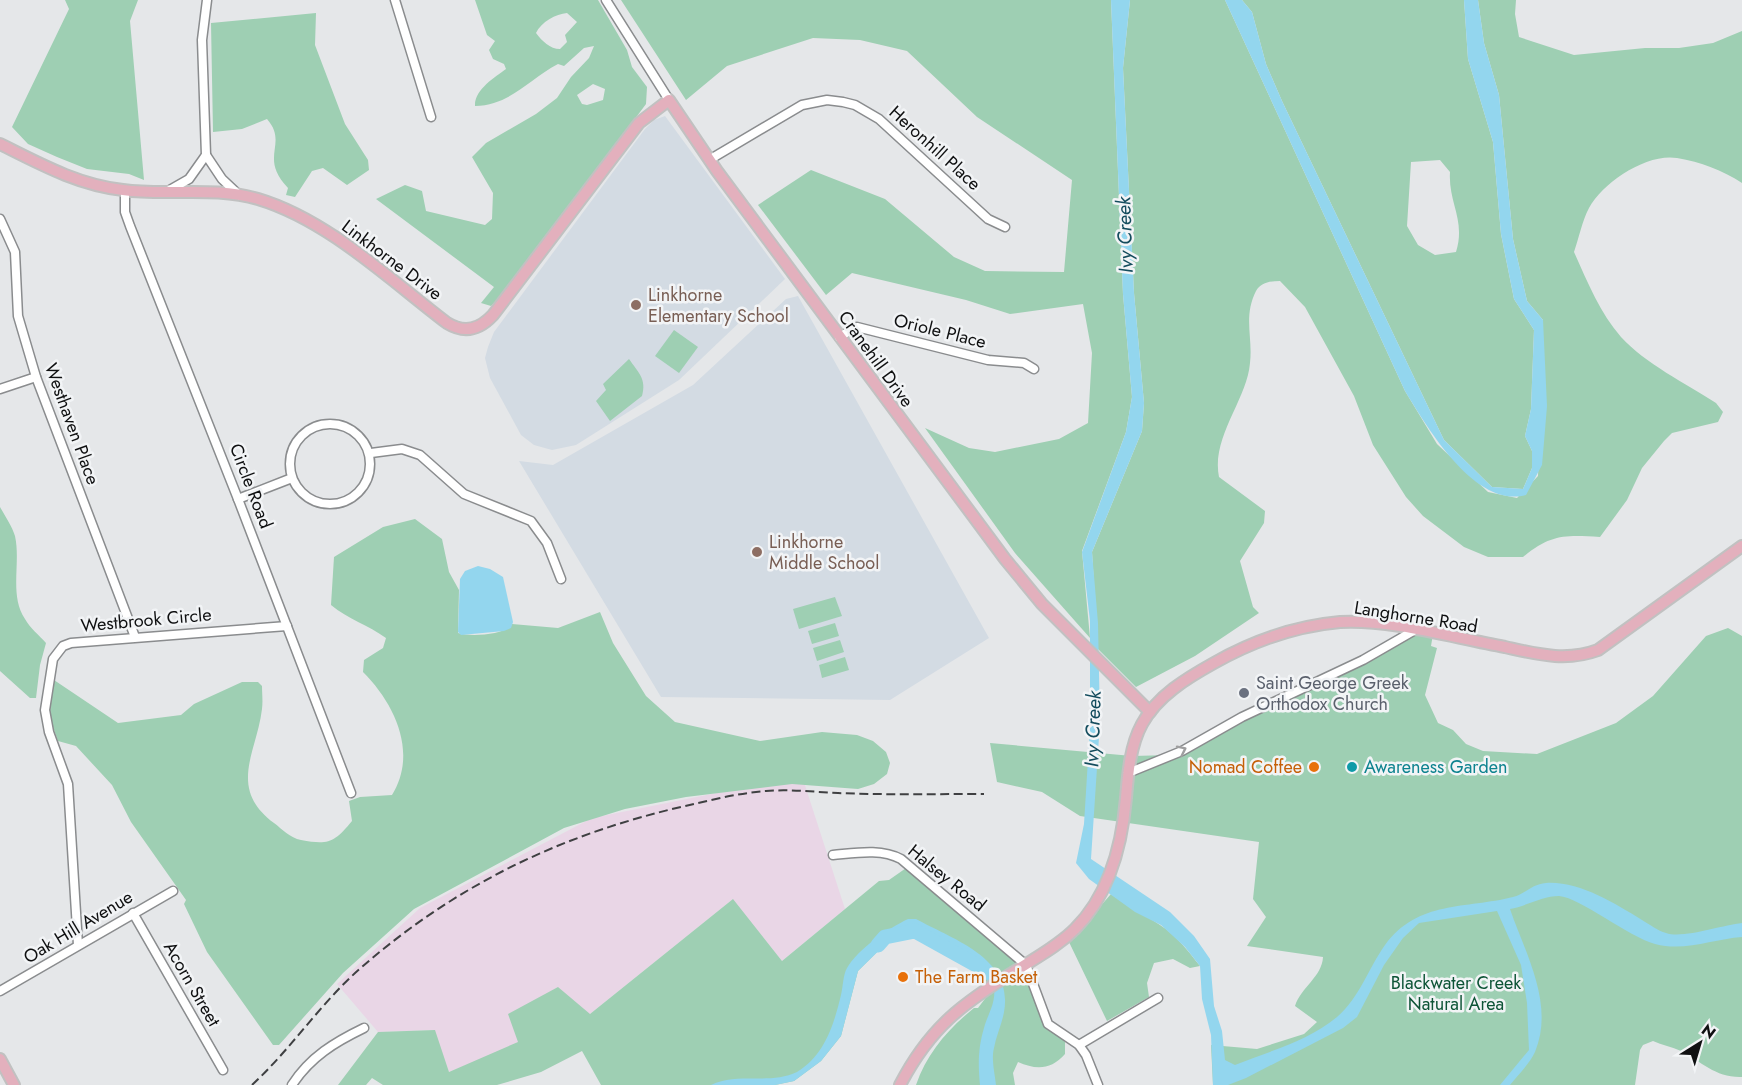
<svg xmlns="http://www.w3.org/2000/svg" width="1742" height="1085" font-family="Jost,sans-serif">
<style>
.industrial{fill:#e9d6e6}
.built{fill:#d3dbe3}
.green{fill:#9ecfb3;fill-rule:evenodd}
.water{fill:#93d6ee}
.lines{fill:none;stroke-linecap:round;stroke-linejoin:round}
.river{stroke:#93d6ee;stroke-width:15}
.minor-casing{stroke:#8a8c8e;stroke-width:11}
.major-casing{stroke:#c1c1c1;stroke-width:14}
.minor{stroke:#fff;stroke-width:8}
.major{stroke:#e3b0bd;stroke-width:10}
.rail{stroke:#3f4042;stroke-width:2;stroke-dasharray:9 4.5;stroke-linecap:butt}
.oneway{stroke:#9f9fa0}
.education-dot{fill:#8d6e63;stroke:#f2f4f6;stroke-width:2}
.worship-dot{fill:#6b7280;stroke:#f2f4f6;stroke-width:2}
.food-dot{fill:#e8710a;stroke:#f2f4f6;stroke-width:2}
.culture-dot{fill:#0f9aa8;stroke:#f2f4f6;stroke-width:2}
.labels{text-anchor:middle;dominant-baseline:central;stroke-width:5;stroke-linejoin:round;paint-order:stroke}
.street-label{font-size:18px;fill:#0f1011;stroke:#f2f4f6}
.education-label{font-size:18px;fill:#785e54;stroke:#f2f4f6;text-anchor:start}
.worship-label{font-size:18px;fill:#5b616d;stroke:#f2f4f6;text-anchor:start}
.food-label{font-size:18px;fill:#c56008;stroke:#f2f4f6;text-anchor:end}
.culture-label{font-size:18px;fill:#0d838f;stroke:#f2f4f6;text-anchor:start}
.park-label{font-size:18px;fill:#0d5436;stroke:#f2f4f6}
.water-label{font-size:20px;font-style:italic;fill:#134c5d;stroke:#f2f4f6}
</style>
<rect width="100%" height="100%" fill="#e5e7e9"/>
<polygon class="industrial" points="802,776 845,909 782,961 732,900 590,1014 449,1072 434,1030 378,1032 337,984 420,908 592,818"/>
<g class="built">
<polygon points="665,116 785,279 679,380 576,445 552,450 534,445 521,435 490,378 485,358 488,347 494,332 645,129 654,120"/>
<polygon points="798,296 989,638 890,700 661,697 519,461 553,465 693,385 786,299"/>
</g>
<g class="green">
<polygon points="65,0 138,0 130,21 144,180 129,174 87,169 57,157 28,144 12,127 69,9"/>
<path d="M 475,0 L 598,0 L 627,50 L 632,67 L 647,87 L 646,104 L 507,290 L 491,306 L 481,303 L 494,287 L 376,199 L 405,185 L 422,191 L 426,211 L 485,225 L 492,219 L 493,193 L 472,157 L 486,143 L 536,114 L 557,98 L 571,77 L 589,58 L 594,46 L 584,48 L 564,66 L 558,64 C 529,79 511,105 475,106 C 474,90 495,77 506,69 L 504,64 L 493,59 L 489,50 L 495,41 L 487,35 ZM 567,13 L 577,22 L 565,35 L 567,42 L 560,49 C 550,49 542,41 536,33 C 541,22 556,14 567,13 ZM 593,84 L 605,89 L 603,100 L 587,105 L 582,104 L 577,95 Z"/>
<polygon points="621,0 1111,0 1123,294 1132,397 1126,432 1082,551 1090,638 1015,553 925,428 969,448 995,452 1059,439 1088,423 1092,353 1083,304 1010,314 966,300 852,273 826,295 758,205 811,170 885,199 954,257 985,271 1064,272 1072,180 977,117 907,51 860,40 813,38 727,66 686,100"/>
<path d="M 1130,0 L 1225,0 L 1405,391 L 1437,444 L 1488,492 L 1517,498 L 1538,476 L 1543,320 L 1527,301 L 1513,239 L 1499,95 L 1484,43 L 1478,0 L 1516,0 L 1515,14 L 1519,37 L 1574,55 L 1645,48 L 1679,48 L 1713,43 L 1742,31 L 1742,183 C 1722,170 1701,162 1677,158 C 1647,153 1603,182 1589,208 C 1582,221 1579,238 1574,252 C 1587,281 1600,313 1621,337 C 1646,364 1685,383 1716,403 L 1723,412 L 1718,422 L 1672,433 L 1664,441 L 1642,468 L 1627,500 L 1600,537 C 1565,535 1551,534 1523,557 L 1488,557 L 1464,547 L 1423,516 L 1406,497 L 1373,445 L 1354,396 L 1305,307 L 1280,281 C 1270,281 1261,282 1256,291 C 1243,317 1253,337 1250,363 C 1247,400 1211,437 1219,477 L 1265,511 L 1264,523 L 1240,561 L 1253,607 L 1259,613 L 1195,656 L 1136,687 L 1098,649 L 1092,552 L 1142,431 L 1144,403 L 1134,293 L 1123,68 Z"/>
<path d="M 1242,0 L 1464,0 L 1468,59 L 1493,142 L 1501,234 L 1514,299 L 1534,330 L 1531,409 L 1525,436 L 1532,451 L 1532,468 L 1523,489 L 1492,487 L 1444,440 L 1282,101 L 1266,64 L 1252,12 ZM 1440,160 L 1450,172 C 1448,203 1466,220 1456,252 L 1435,255 L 1418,245 L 1407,226 L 1411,162 Z"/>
<path d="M 316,13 L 315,45 L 345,124 L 368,160 L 369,170 L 347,185 L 323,168 L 312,171 L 295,197 L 286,195 L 288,188 C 258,157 289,144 267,119 L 242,129 L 213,132 L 211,23 Z"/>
<polygon points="674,330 698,347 679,373 655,356"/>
<path d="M 629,359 C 638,372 647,379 642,396 L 610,421 L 596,401 L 606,390 L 603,384 Z"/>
<path d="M 0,507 C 5,516 12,526 15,536 C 21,563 9,595 25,619 C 30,628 39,635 46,643 L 40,665 L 36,698 L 30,698 L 0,671 Z"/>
<path d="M 415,519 L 442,539 L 449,572 L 459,590 L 458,633 C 470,637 506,635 512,624 L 558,628 L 600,612 L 613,643 L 646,696 L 675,722 L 760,741 L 822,732 L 857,735 L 873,741 L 886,752 L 890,763 L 887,774 L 874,784 L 858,789 L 792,784 L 686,797 L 625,809 L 564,828 L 414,909 L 343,973 L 279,1045 L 273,1045 L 207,952 L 184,904 L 186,900 L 131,822 L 112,785 L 76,746 L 58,741 L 48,713 L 51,678 L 118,723 L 181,715 L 194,704 L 242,682 L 258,682 L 262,686 C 262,693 263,701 262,709 C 257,752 227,788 274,823 C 282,829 290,838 301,840 C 328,845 334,843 352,821 L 349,801 L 360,797 L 392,795 C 418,753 395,704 363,672 L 364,660 L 383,648 L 386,638 C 368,625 348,619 331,605 L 334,557 L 383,527 Z"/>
<polygon points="835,597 842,616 799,629 793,609"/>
<polygon points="835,623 839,636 812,644 808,631"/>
<path d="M 1728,628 L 1742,636 L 1742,1077 C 1716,1078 1702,1062 1681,1051 C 1672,1047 1662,1045 1653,1041 L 1643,1045 L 1640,1050 L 1635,1085 L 1213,1085 L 1211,1045 L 1257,1049 L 1304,1034 L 1317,1022 L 1295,1006 C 1301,987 1322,977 1323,957 L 1247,946 L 1266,917 L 1253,899 L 1259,842 L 1080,816 L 1042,792 L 997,782 L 990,743 L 1132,756 L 1172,755 L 1415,630 L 1433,634 L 1431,646 L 1437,648 L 1425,695 L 1438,723 L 1453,730 L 1466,744 L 1483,751 L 1537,754 L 1616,723 L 1653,696 L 1706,636 Z"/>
<polygon points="840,640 844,652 817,661 813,648"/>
<polygon points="845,657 849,670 822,678 819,665"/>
<path d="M 909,866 L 1026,965 L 1048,1024 L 1065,1042 L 1065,1054 C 1051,1070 1036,1070 1018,1062 L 1013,1073 L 1015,1085 L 916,1085 C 927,1053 948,1029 974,1008 L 978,1008 L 987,996 L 984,976 L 968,960 L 915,931 L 894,935 L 858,971 L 841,1036 L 821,1061 L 794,1081 L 775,1085 L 601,1085 L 582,1051 L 541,1072 L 497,1085 L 383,1085 L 372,1078 L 366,1085 L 338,1085 L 378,1032 L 435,1030 L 449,1072 L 518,1042 L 508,1014 L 558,987 L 590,1014 L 733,899 L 782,961 L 879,881 L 889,880 Z"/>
<path d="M 1111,894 C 1127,906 1144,914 1160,925 C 1176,935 1189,952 1200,966 L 1190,968 L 1173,959 L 1154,963 L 1147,983 L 1149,997 L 1107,1021 L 1069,942 Z"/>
</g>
<g class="water">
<path d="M 1111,0 L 1130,0 L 1123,68 L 1134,293 L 1144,403 L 1142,431 L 1092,552 L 1098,623 L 1100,722 L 1091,859 L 1170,912 L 1194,936 L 1210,959 L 1214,1006 L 1222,1031 L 1225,1060 L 1235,1065 C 1270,1051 1308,1041 1337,1017 C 1360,997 1368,969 1385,945 C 1418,900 1466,909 1513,897 C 1525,894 1532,884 1546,883 C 1579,881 1614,903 1642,920 C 1649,924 1658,931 1666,933 C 1683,939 1722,925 1742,923 L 1742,937 C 1713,939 1685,952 1655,944 C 1629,937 1579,897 1559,896 C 1543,896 1526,906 1510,909 C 1525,953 1555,1004 1535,1052 C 1530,1063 1518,1075 1510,1085 L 1500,1085 L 1529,1050 L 1527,1003 L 1521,965 L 1497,911 L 1419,923 L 1403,938 L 1384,965 L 1357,1017 L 1343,1028 L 1246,1078 L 1228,1085 L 1213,1085 L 1211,1035 L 1202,999 L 1200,966 L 1185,947 L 1161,925 L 1135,912 L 1089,879 L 1076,863 L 1084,824 L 1090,727 L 1090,621 L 1082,552 L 1126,432 L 1132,397 L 1123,294 Z"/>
<path d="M 1225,0 L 1242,0 L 1252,12 L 1266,64 L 1282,101 L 1444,440 L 1492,487 L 1523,489 L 1532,468 L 1532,451 L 1525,436 L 1531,409 L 1534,330 L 1514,299 L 1501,234 L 1493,142 L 1468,59 L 1464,0 L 1478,0 L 1484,43 L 1499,95 L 1513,239 L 1527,301 L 1543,320 L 1547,406 L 1544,442 L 1542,465 L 1526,495 C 1475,509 1427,427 1405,391 Z"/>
<polygon points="478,566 490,569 503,577 513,622 511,628 504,631 461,635 458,632 460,579 465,571"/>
<path d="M 908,919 L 916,919 C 954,940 1014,958 1004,1012 C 1002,1024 996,1036 994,1048 C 991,1059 995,1074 996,1085 L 980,1085 C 978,1065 978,1048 984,1028 C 988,1013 996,1004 994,987 L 952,947 L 913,928 L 898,932 L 858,971 L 841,1036 L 821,1061 L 794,1081 L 775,1085 L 711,1085 C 738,1072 770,1085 797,1072 C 825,1055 834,1024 841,995 C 843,987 843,975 847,968 C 858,949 889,928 908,919 Z"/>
</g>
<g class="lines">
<polyline class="river" points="878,945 885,937 915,931 978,966"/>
<defs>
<g id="minor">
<polyline points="395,0 431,117"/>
<polyline points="606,0 669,100"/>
<polyline points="206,155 222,179 239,195"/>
<polyline points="709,160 802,105 827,100 843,102 855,105 879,119 988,219 1005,227"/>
<polyline points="125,191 125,212 130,226 238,499 351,793"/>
<polyline points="168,191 189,179 206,155 202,40 207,0"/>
<polyline points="0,219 15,252 18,316 36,377 135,637"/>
<polyline points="839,337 857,327 988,360 1024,363 1034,369"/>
<polyline points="0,389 36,377"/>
<circle cx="330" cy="464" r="40"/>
<polyline points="371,453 402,449 420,455 464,494 531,521 547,543 561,579"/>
<polyline points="238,499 292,478"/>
<polyline points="1128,773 1182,751 1242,717 1363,660 1415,630"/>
<path d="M 833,855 C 855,853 881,848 901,859 L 1026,965 L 1048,1024 L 1079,1045 L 1086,1055 L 1098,1085"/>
<polyline points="133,913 223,1070"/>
<polyline points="78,945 68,784 49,732 45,710 53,659 63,646 71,643 287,626"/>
<polyline points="0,991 173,891"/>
<polyline points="1079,1045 1158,998"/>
<path d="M 292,1085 C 310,1057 335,1042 364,1028"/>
</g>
<g id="major">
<path d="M 0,144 C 40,164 78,185 123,190 C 167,196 214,186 258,199 C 328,220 389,279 447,323 C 465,334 480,329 493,315 L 639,123 L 669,100 L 717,171 L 1005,559 L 1042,604 L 1150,712"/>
<polyline points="0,1059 14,1085"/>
<path d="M 900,1085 C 930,1027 963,1003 1017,970 C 1037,957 1058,946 1075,929 C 1110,894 1122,845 1126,798 C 1128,774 1130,746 1142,724 C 1157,696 1187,678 1214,663 C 1253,641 1295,626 1340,622 C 1391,619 1454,638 1505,647 C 1537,654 1566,662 1598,650 L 1742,546"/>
</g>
</defs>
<use href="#minor" class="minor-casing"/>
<use href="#major" class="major-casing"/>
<use href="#minor" class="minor"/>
<use href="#major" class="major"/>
<path class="rail" d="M 252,1085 C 292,1048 322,1001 363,966 C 459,883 563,834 685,806 C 711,800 739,793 766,791 C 790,789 814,792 838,793 C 887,795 935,794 984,794"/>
</g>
<defs><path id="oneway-chevron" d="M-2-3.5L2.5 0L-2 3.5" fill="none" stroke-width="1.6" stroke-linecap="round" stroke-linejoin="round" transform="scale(1.5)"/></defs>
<use class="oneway" href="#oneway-chevron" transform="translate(1182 750) rotate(-26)"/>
<g class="education-dot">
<circle cx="636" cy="305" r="6"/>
<circle cx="757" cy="552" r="6"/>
</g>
<circle class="worship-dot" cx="1244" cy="693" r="6"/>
<g class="food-dot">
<circle cx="1314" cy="767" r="6"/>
<circle cx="903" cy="977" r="6"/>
</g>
<circle class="culture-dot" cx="1352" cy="767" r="6"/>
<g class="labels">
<g class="street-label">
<text transform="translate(935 148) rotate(42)">Heronhill Place</text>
<text transform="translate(392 260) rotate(37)">Linkhorne Drive</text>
<text transform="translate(940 331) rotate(14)">Oriole Place</text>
<text transform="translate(876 359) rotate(54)">Cranehill Drive</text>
<text transform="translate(72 424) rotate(70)">Westhaven Place</text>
<text transform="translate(251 486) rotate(69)">Circle Road</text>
<text transform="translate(1416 617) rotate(9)">Langhorne Road</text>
<text transform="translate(146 620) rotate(-5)">Westbrook Circle</text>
<text transform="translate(947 878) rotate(39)">Halsey Road</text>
<text transform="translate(78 927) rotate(-31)">Oak Hill Avenue</text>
<text transform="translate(192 984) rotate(60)">Acorn Street</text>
</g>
<g class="education-label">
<text x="648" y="295">Linkhorne<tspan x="648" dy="21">Elementary School</tspan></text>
<text x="769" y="542">Linkhorne<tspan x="769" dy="21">Middle School</tspan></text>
</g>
<g class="worship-label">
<text x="1256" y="683">Saint George Greek<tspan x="1256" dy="21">Orthodox Church</tspan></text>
</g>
<g class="food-label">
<text x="1302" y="767">Nomad Coffee</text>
<text x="915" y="977" text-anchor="start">The Farm Basket</text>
</g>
<g class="culture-label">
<text x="1364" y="767">Awareness Garden</text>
</g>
<g class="park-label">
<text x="1456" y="983">Blackwater Creek<tspan x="1456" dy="21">Natural Area</tspan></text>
</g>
<g class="water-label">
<text transform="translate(1125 235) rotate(-92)">Ivy Creek</text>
<text transform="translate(1093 729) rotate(-88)">Ivy Creek</text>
</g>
</g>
<g transform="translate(1700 1043) rotate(37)" stroke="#f2f4f6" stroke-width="4.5" paint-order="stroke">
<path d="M0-4.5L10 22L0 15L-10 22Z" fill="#0f1011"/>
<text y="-9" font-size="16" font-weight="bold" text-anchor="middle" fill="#0f1011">N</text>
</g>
</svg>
